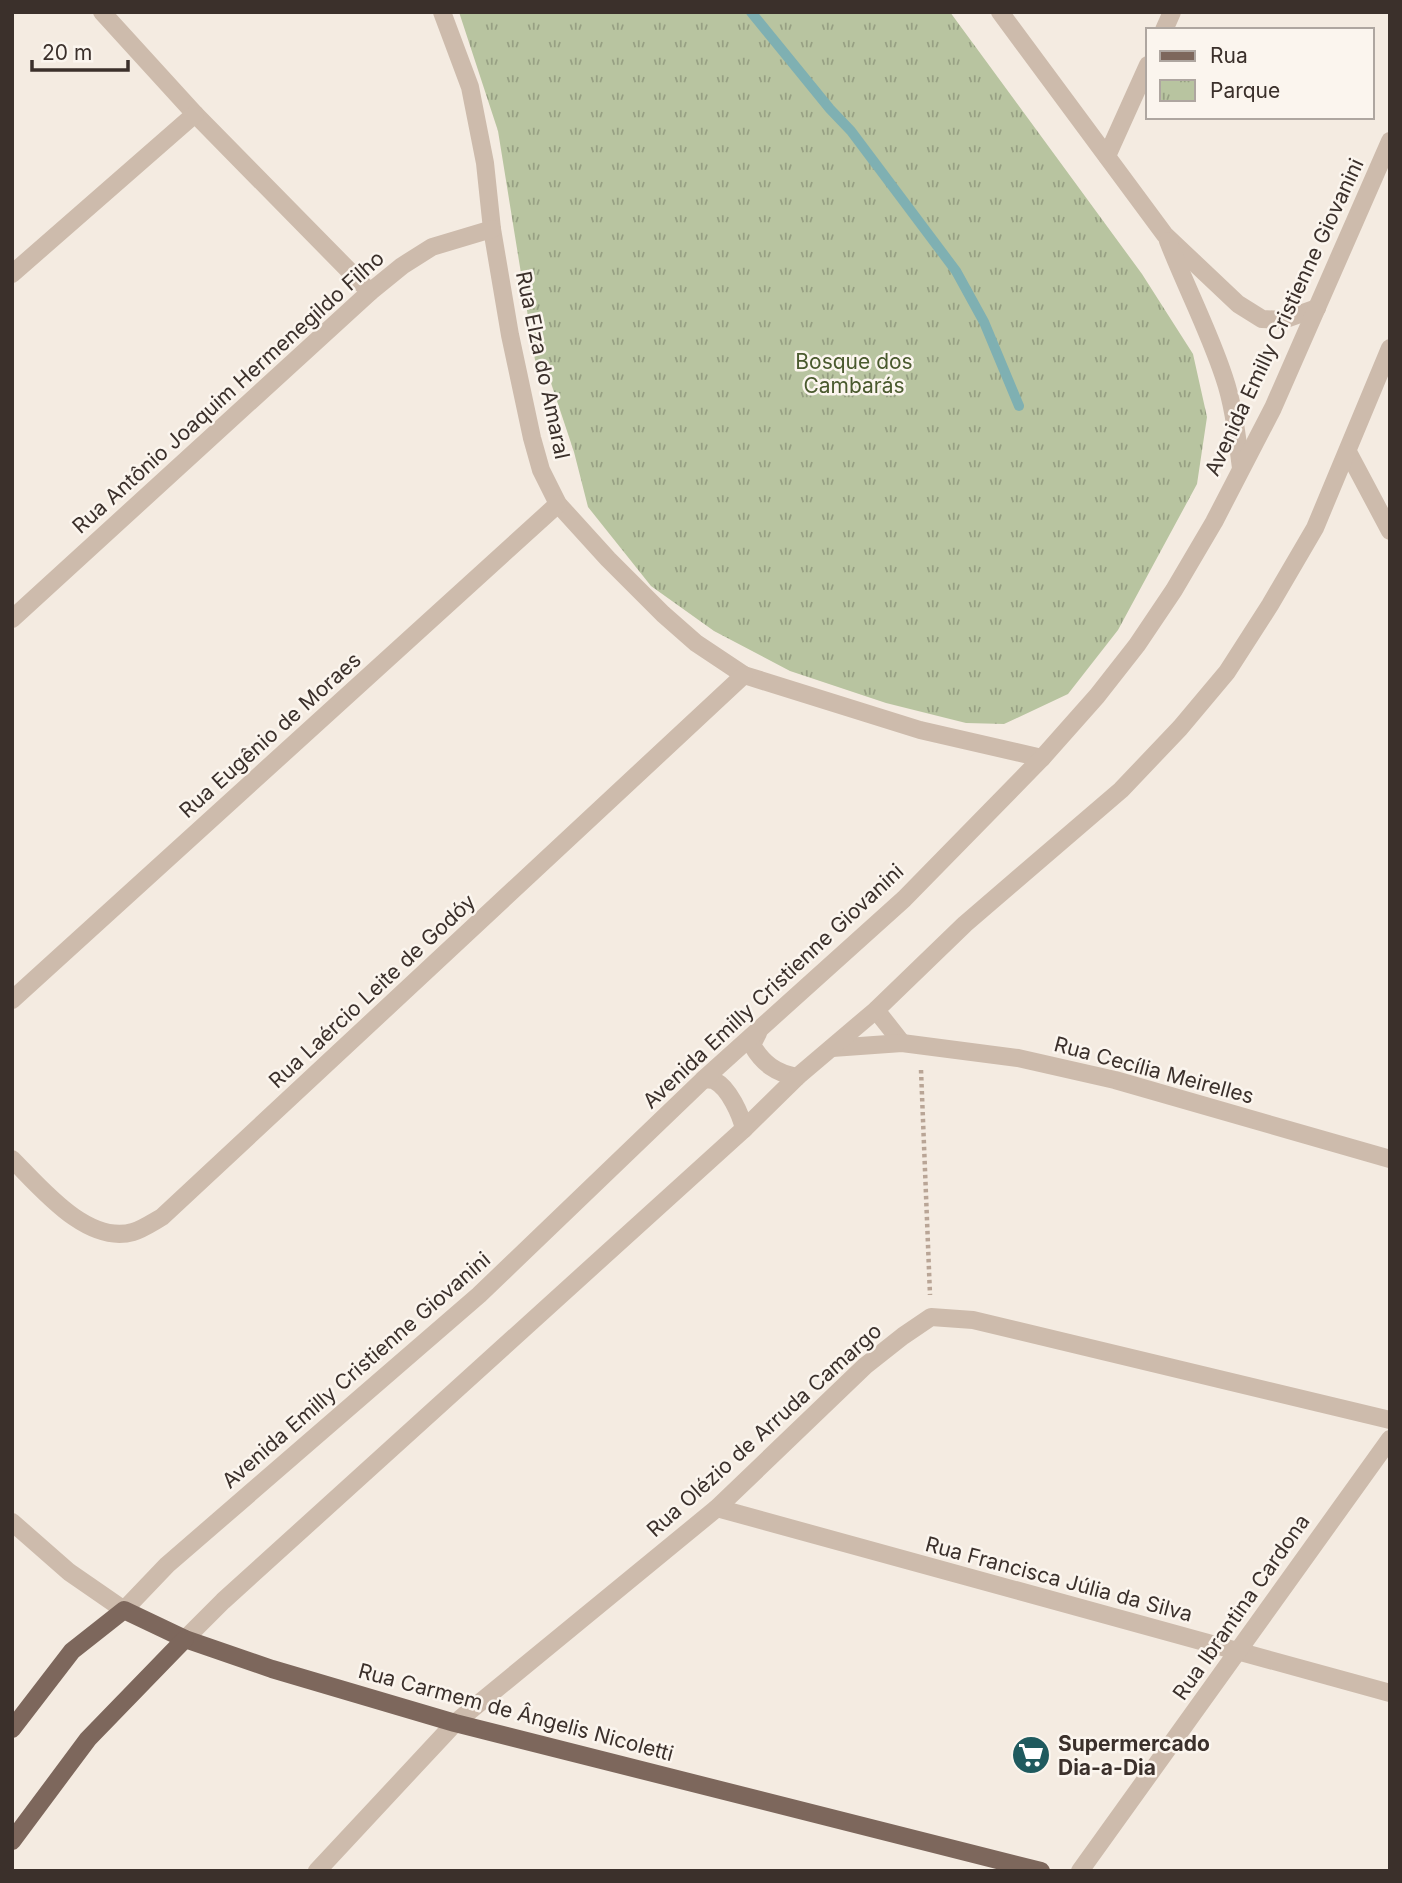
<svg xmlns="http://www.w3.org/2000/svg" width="1402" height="1883" font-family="Inter,sans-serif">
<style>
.park{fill:url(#park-tufts)}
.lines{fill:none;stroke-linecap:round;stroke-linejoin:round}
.stream{stroke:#7fb0b2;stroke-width:10}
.path{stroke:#b9a596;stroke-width:4.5;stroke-dasharray:3.5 3.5;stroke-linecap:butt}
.minor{stroke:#cdbbac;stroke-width:18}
.major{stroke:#7d675c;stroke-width:18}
.labels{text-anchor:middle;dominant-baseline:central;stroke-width:5;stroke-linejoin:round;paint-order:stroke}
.street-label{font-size:21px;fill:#3b302b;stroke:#fbf5ee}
.park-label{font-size:21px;fill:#4a5a2e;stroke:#fbf5ee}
.poi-label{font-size:21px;font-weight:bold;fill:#3b302b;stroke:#fbf5ee;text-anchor:start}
</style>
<defs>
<pattern id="park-tufts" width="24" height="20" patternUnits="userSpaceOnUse" patternTransform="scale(1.75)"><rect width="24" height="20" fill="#b8c4a0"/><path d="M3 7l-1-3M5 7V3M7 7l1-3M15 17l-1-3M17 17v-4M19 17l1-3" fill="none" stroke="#97a083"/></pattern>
</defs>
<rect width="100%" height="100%" fill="#f4ebe1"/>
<polygon class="park" points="459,12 950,12 1142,274 1193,354 1207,417 1197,484 1118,630 1068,694 1004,724 966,723 886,703 790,671 714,631 651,586 588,507 574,452 549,377 535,360 498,131"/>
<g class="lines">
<polyline class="stream" points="751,12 830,109 851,131 956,271 984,322 1019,406"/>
<polyline class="path" points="921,1070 930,1295"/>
<g class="minor">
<polyline points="102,12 195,114 370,292"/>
<polyline points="442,12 470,87 485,163 492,229 510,335 532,438 541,470 558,504 608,559 663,614 696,643 744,675 920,730 1042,758"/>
<polyline points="1000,12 1165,235 1238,304 1262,319 1283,320 1317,308"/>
<polyline points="1164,30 1172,12"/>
<polyline points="1107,156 1148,65"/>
<path d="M 1168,241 C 1186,287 1209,331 1224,377 C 1234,406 1237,438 1241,468"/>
<polyline points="12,274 195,114"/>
<polyline points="1348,452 1390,531"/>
<polyline points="12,619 370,292 402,266 432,247 492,229"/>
<polyline points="12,1000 558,504"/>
<polyline points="876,1010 902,1043"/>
<path d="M 758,1033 L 752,1045 C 763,1064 776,1073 797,1077"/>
<polyline points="832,1048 902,1043 1018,1058 1115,1080 1390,1159"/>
<path d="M 704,1079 C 708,1080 712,1079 715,1081 C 729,1088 741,1115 744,1129"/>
<path d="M 12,1159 C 41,1188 87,1245 133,1232 C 143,1229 153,1222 162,1217 L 744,675"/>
<polyline points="717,1508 1390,1693"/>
<polyline points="12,1522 69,1572 124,1610 167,1565 479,1295 704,1079 904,899 1042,758 1097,696 1137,645 1174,590 1214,522 1273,408 1390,141"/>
<polyline points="185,1639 223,1601 744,1129 797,1077 876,1010 965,924 1121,790 1180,728 1227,672 1270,605 1315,528 1390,348"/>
<polyline points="317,1871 455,1723 717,1508 865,1366 903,1336 931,1317 973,1320 1390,1420"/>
<polyline points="1080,1871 1390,1439"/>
</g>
<g class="major">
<polyline points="12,1729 72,1651 124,1610 185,1639 272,1669 455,1723 1041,1871"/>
<polyline points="12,1841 88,1739 185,1639"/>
</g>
</g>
<defs>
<symbol id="supermarket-disc" viewBox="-11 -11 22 22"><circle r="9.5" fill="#1f5a5e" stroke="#fbf5ee"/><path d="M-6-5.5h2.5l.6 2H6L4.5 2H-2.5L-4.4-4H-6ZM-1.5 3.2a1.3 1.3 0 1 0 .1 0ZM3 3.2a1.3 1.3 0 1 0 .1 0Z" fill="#fff"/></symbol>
</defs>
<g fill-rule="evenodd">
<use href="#supermarket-disc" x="1009" y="1733" width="44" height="44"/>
</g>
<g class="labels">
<g class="street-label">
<text transform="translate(1284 317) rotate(-65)">Avenida Emilly Cristienne Giovanini</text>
<text transform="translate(543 365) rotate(78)">Rua Elza do Amaral</text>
<text transform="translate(228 392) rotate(-42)">Rua Antônio Joaquim Hermenegildo Filho</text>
<text transform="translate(270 735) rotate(-42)">Rua Eugênio de Moraes</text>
<text transform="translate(773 986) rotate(-43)">Avenida Emilly Cristienne Giovanini</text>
<text transform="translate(372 991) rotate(-43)">Rua Laércio Leite de Godóy</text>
<text transform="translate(1154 1070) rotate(15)">Rua Cecília Meirelles</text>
<text transform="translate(356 1370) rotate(-41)">Avenida Emilly Cristienne Giovanini</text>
<text transform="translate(764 1430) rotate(-42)">Rua Olézio de Arruda Camargo</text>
<text transform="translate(1059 1579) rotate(15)">Rua Francisca Júlia da Silva</text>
<text transform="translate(1241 1607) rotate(-55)">Rua Ibrantina Cardona</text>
<text transform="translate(516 1712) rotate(15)">Rua Carmem de Ângelis Nicoletti</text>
</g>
<g class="park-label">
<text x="854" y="361">Bosque dos<tspan x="854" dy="24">Cambarás</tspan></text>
</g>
<g class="poi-label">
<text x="1058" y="1743">Supermercado<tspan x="1058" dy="24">Dia-a-Dia</tspan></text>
</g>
</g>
<rect width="1402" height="1883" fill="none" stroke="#3b302b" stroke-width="28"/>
<rect x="1146" y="28" width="228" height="91" fill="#fbf5ee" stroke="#aea6a0" stroke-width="2"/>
<rect x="1160" y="51" width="35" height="10" fill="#7d675c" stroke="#aea6a0" stroke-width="2"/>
<text x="1210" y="63" font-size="21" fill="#3b302b">Rua</text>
<rect x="1160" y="80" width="35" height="21" fill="url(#park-tufts)" stroke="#aea6a0" stroke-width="2"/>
<text x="1210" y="98" font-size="21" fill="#3b302b">Parque</text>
<path d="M32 60v10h96v-10" fill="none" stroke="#3b302b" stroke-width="3.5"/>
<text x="42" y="60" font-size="21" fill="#3b302b" stroke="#fbf5ee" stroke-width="5" paint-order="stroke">20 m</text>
</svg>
